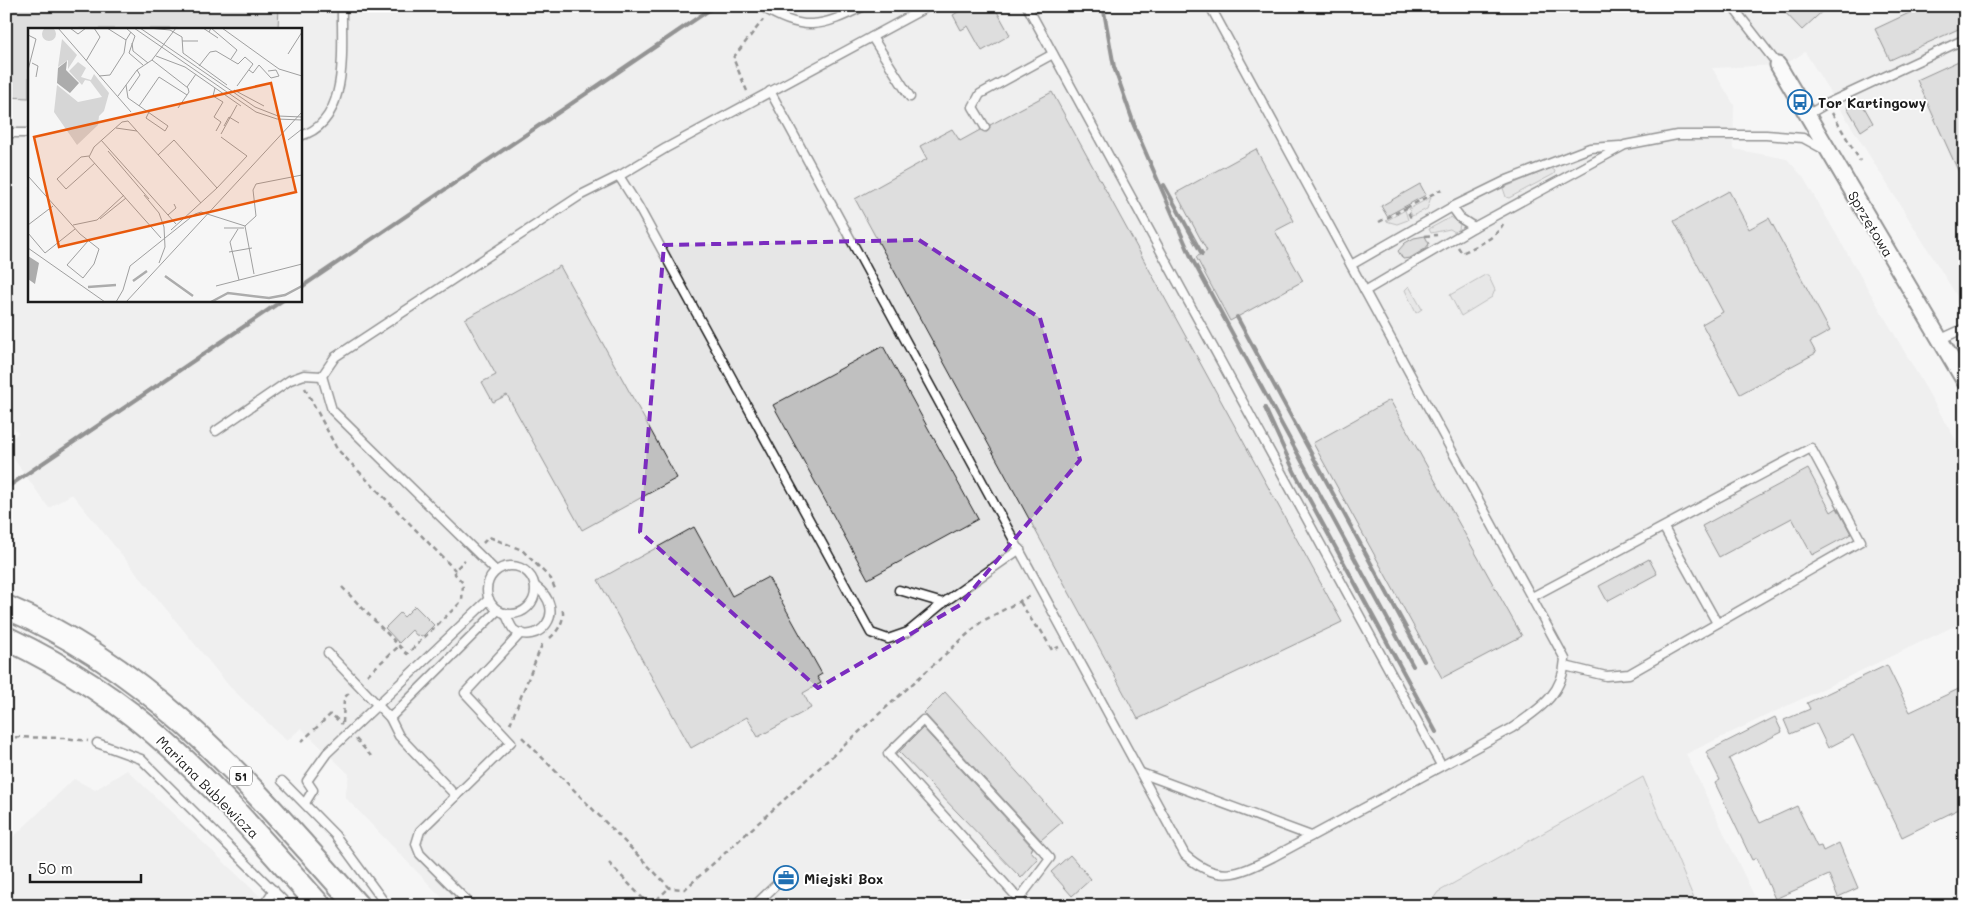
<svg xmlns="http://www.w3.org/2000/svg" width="1971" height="912" font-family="Mali,sans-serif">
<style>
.built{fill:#e6e6e6;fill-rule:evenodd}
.green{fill:#d6d6d6;stroke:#797979}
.building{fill:#c0c0c0;stroke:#1c1c1c}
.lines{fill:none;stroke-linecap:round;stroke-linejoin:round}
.lane-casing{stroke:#1c1c1c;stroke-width:11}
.street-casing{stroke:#1c1c1c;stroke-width:19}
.primary-casing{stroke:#1c1c1c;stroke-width:26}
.path{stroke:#1c1c1c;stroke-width:2.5;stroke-dasharray:5 4;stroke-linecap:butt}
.lane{stroke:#fff;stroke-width:8}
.street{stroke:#fff;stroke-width:15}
.primary{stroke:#fff;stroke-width:22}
.rail{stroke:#1c1c1c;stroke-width:4}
.marked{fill:none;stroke:#7b2cbf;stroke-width:4;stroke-dasharray:10 6;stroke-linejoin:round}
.labels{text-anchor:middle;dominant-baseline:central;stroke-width:4;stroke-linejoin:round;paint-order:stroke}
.shield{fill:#fff;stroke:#606060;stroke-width:1}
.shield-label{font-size:12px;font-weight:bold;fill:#1c1c1c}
.poi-label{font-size:14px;font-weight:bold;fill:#1c1c1c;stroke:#fff;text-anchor:start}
.street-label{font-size:14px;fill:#1c1c1c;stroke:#fff}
.inset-river{fill:none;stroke:#acacac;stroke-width:2.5}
.inset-road{fill:none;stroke:#9f9f9f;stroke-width:1}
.view{fill:#e8590c;fill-opacity:0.15;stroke:#e8590c;stroke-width:2.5}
.inset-edge{fill:none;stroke:#1c1c1c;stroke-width:2.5}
</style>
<rect width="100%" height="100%" fill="#f6f6f6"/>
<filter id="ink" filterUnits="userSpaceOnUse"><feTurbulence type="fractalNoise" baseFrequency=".02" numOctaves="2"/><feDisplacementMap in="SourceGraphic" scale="10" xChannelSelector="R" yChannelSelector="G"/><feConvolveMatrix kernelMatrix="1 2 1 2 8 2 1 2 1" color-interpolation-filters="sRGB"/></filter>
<g filter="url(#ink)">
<g class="built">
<path d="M 6,6 L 1965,6 L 1965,309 L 1805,52 L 1789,62 L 1778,65 L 1712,68 L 1734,105 L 1733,149 L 1787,159 L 1803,177 L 1965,456 L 1965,621 L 1686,754 L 1759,906 L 450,906 L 345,797 L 349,774 L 301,728 L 287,741 L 230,687 L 72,494 L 49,508 L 6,448 L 6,444 L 18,433 L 6,419 ZM 29,29 L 300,29 L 300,300 L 29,300 Z"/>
<polygon points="127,770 270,906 6,906 6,844 74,779 95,790"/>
</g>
<g class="green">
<polygon points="1551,168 1555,171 1554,174 1509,198 1506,197 1503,188"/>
<polygon points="1431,197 1427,209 1412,216 1409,209"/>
<polygon points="1405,210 1408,220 1397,224 1386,221"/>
<polygon points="1451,217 1460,224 1458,234 1450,229 1431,233 1429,229"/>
<polygon points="1485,275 1488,275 1495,290 1492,297 1461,316 1450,295"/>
<polygon points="1409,286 1422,309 1416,313 1405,290"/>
<polygon points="1643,777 1697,906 1428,906 1438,892"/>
</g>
<g class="building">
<polygon points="6,6 279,6 278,29 29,29 29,98 6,97"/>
<polygon points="968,6 994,6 1010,35 982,51 968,26 961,30 953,15"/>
<polygon points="1779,6 1828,6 1802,30"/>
<polygon points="1924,6 1956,6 1965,26 1890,60 1875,29"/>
<polygon points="1965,58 1965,186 1917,80"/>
<polygon points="1052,92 1342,622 1138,719 855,199 927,159 920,146 952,129 960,141 980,130 987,132 990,125"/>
<polygon points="1860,100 1873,123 1861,131 1847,107"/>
<polygon points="1256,149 1294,221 1275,231 1303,281 1230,321 1196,257 1207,251 1176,193"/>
<polygon points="1420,184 1426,195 1387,216 1381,206"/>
<polygon points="1729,191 1749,229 1769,218 1830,331 1810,342 1816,353 1740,394 1702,324 1723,312 1674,221"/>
<polygon points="1425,236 1429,244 1425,249 1410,258 1403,259 1398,251 1405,243 1414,238"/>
<polygon points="560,266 677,478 582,530 507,395 493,402 482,382 496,375 465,319"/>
<polygon points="883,346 978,519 868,579 773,405"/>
<polygon points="1390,400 1522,636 1442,678 1313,443"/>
<polygon points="1808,469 1831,512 1837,508 1851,534 1812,555 1792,518 1719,557 1702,526"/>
<polygon points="694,527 732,596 768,577 822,674 817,677 821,683 803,693 811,708 758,737 747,717 691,748 598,580"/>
<polygon points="1649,559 1657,574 1607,601 1599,586"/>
<polygon points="415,606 434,625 423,636 416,635 412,630 399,643 385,628 400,613 404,617"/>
<polygon points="1887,665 1910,712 1965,686 1965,806 1902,837 1853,735 1828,748 1816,723 1790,734 1784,720 1810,709 1807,703"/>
<polygon points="945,692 1062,822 1041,840 924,713"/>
<polygon points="1775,717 1782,732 1729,759 1760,823 1797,806 1817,847 1821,846 1823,851 1839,843 1858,888 1838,897 1829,875 1775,899 1757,858 1752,860 1715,783 1720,780 1706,752"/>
<polygon points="923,728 1033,848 1030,850 1038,859 1021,878 899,752"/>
<polygon points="1070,855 1091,879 1072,896 1051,872"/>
</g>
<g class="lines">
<defs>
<g id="lane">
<path d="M 761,6 C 802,33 822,27 864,6"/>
<polyline points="929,6 666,148 619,176 638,206 871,633 888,639 908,632 943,603 1020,549"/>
<polyline points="1027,6 1441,765"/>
<polyline points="1732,6 1778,65"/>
<polyline points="872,37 910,97"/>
<path d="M 770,91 L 1185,855 C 1218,884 1237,875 1273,857 L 1512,728 C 1539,709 1563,695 1565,659 L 1210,6"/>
<polyline points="1807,115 1826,104 1965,39"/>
<polyline points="985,127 973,107 980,94 1053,54"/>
<polyline points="6,133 29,133"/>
<path d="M 300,136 C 351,122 341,47 342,6"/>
<polyline points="1452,207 1460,218 1474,227"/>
<polyline points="1351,265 1452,207 1507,180 1590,148 1620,146"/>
<polyline points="1365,291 1474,227 1625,145 1677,135 1766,135 1803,138 1825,150"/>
<polyline points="1941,339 1965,328"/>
<polyline points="216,431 290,380 304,375 322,376"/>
<polyline points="1664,528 1717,623"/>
<circle cx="511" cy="590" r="24"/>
<polyline points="496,571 332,410 322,376 335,357 581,195 619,176"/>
<polyline points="899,590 943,603"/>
<polyline points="1532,597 1811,448 1861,541 1629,674 1606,676 1565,666"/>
<path d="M 505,613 C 508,618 510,626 514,630 C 536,647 571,612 535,586"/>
<polyline points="328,653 390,718 498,610"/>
<polyline points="390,718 399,736 456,796"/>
<polyline points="97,743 141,759 289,906"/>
<polyline points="1141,773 1311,836"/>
<polyline points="282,781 335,835 387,906"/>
<polyline points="305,803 313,790 307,781 327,753 489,599"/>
<polyline points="1019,899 1050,858 923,720 888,754 1025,906"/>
<polyline points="263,906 274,890"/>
<polyline points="472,906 420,854 416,844 420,831 511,742 465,693 521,633"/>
<polyline points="754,906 778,883"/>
</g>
<polyline id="street" points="1778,65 1965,382"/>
<g id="primary">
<path d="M 6,607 C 157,671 252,788 358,906"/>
<path d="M 6,638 C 65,666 120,701 168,745 C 223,794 271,851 320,906"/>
</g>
</defs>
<use href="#lane" class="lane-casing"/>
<use href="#street" class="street-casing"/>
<use href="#primary" class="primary-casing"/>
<g class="path">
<polyline points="747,91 733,58 763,20"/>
<polyline points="1832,113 1860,161"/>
<polyline points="1406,208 1442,189"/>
<polyline points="1379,222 1406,208 1411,218"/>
<polyline points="1425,236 1437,235"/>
<path d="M 1458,247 L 1462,253 C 1478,245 1495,239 1503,224"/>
<polyline points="305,388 337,449 455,570"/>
<polyline points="483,543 489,537 522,550 551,579 555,589"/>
<polyline points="342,587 407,654 462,601 463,583 455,574 455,570 465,560"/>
<polyline points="1020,602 1036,627 1039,627 1052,650 1059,647"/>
<path d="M 550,638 C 558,631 566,619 562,608"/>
<polyline points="367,675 399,646"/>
<polyline points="343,723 344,698 349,693"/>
<polyline points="510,724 543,642"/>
<polyline points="6,737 65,738 88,741"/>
<polyline points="522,737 670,888 685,889 981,622 1031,595"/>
<polyline points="356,739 371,756"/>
<polyline points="301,742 331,714 342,724"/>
<polyline points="609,863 650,906"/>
<polyline points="650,906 669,888"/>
</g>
<use href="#lane" class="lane"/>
<use href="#street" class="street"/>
<use href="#primary" class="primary"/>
<g class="rail">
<polyline points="1103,6 1114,67 1135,127"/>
<polyline points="1132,121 1192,259 1413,666"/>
<polyline points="1164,185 1202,254"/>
<polyline points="300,288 715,6"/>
<polyline points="1237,317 1424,661"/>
<polyline points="1265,408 1295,473 1436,732"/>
<polyline points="6,488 283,300"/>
</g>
</g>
</g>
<path d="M0 0H1971V912H0ZM 919,240 L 1040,318 L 1080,460 L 960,605 L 818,688 L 640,532 L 664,245 Z" fill="#f6f6f6" fill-opacity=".55" fill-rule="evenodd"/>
<path class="marked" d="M 919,240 L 1040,318 L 1080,460 L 960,605 L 818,688 L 640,532 L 664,245 Z"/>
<defs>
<symbol id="bus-ring" viewBox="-11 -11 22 22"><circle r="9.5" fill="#fff" stroke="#1f6fb2" stroke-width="1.5"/><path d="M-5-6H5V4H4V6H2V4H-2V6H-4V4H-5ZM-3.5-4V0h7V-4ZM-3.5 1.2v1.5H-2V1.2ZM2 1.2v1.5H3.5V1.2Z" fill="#1f6fb2"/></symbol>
<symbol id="office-ring" viewBox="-11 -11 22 22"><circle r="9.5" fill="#fff" stroke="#1f6fb2" stroke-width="1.5"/><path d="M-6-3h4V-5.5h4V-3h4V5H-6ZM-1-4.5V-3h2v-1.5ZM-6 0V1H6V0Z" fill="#1f6fb2"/></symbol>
</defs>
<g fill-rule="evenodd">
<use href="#bus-ring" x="1786" y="88" width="28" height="28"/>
<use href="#office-ring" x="772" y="864" width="28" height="28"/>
</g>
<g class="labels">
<rect class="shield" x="230" y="766.5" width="22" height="19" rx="4"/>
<g class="shield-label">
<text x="241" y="776">51</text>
</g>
<g class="poi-label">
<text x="1818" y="102">Tor Kartingowy</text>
<text x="804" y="878">Miejski Box</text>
</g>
<g class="street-label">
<text transform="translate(1871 224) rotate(59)">Sprzętowa</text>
<text transform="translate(208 787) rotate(45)">Mariana Bublewicza</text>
</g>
</g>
<g transform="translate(28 28)">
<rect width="274" height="274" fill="#f6f6f6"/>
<path d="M14 6a7 7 0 1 1 14 0a7 7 0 1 1-14 0ZM 34,11 L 49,27 L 40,41 L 40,32 L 30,39 ZM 50,34 L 58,40 L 53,49 L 63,52 L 66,46 L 81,65 L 76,83 L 71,88 L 70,97 L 49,117 L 26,84 L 29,57 L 50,74 L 74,69 L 62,53 L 57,52 L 54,57 L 41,43 Z" fill="#d6d6d6"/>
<path d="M 39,33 L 38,42 L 51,55 L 42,65 L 29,55 L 30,40 ZM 0,228 L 11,235 L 7,256 L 0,251 Z" fill="#acacac"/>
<path class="inset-river" d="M 137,248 L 165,268M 105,253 L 119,243M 60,259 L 88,257M 183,274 L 200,265 L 241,270 L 257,267 L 274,258"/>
<path class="inset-road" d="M 30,0 L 103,84M 42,0 L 50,6 L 58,0M 79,0 L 98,12M 98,0 L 107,8 L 101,25 L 115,37M 106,0 L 228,84 L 249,91 L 274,92M 112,0 L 227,79 L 250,88 L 274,89M 120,0 L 142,2 L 154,9 L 155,25 L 199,57M 175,0 L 190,10M 194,0 L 251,41 L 274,48M 181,4 L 183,0 L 209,22 L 203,31M 0,7 L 8,11 L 0,42M 154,13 L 170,13M 104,15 L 105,23 L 120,35M 260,26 L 274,4M 128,28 L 157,39 L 213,78M 58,33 L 72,9 L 66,0M 4,35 L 10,38 L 8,49M 171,38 L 182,24 L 188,23 L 210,36 L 217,29 L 225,36 L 209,58M 221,42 L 225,45 L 231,37 L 243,50 L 251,48 L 248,42 L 240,43M 71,48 L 82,47 L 96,25 L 98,12 L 103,4M 98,57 L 100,70 L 140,98 L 137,103 L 118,90 L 121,84M 159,59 L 168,46M 187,60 L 185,68 L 195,74 L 186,89 L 193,94 L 188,103M 206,62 L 236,78M 101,63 L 112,47 L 109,42M 90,68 L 109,42 L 124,32 L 148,0M 111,78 L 131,49 L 159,67 L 161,64 L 160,60 L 124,32M 150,80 L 159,67M 196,98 L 201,89 L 211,95M 88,100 L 109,103M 193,106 L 209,77M 73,112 L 148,196M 260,112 L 274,101M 80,123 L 121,171M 130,127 L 146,112 L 189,160 L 143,202M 61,128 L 53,129 L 29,151 L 38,161 L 67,135M 0,148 L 52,206 L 71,221 L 66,236 L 55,250 L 39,237 L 60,213M 189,160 L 219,128 L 193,109M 116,167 L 131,185 L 136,199 L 137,219 L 131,235M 140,187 L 148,180 L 146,176M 72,191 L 98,170M 0,197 L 25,178M 45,197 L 69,192 L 96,167M 217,198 L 226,246M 196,200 L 216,200M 210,201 L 202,214 L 211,252M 0,205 L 17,225 L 47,201M 133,210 L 61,129 L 66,119 L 94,94 L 100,93 L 173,175M 0,220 L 77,274M 201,224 L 224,220M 188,258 L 274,236M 88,274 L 95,262 L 102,238 L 167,186 L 173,184 L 217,198 L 228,188 L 225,162 L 228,156 L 274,147M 98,274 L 274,84"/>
<path class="view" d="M 243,55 L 268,164 L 31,219 L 6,109 Z"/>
<rect width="274" height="274" class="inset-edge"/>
</g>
<rect width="1971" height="912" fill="none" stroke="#fff" stroke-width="25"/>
<rect x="12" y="12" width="1946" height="887" fill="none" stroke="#1c1c1c" stroke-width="2" filter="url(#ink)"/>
<path d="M30 874v8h111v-8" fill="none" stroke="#1c1c1c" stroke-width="2.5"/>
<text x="38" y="874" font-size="15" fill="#1c1c1c" stroke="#ffffff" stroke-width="4" paint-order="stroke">50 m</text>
</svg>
